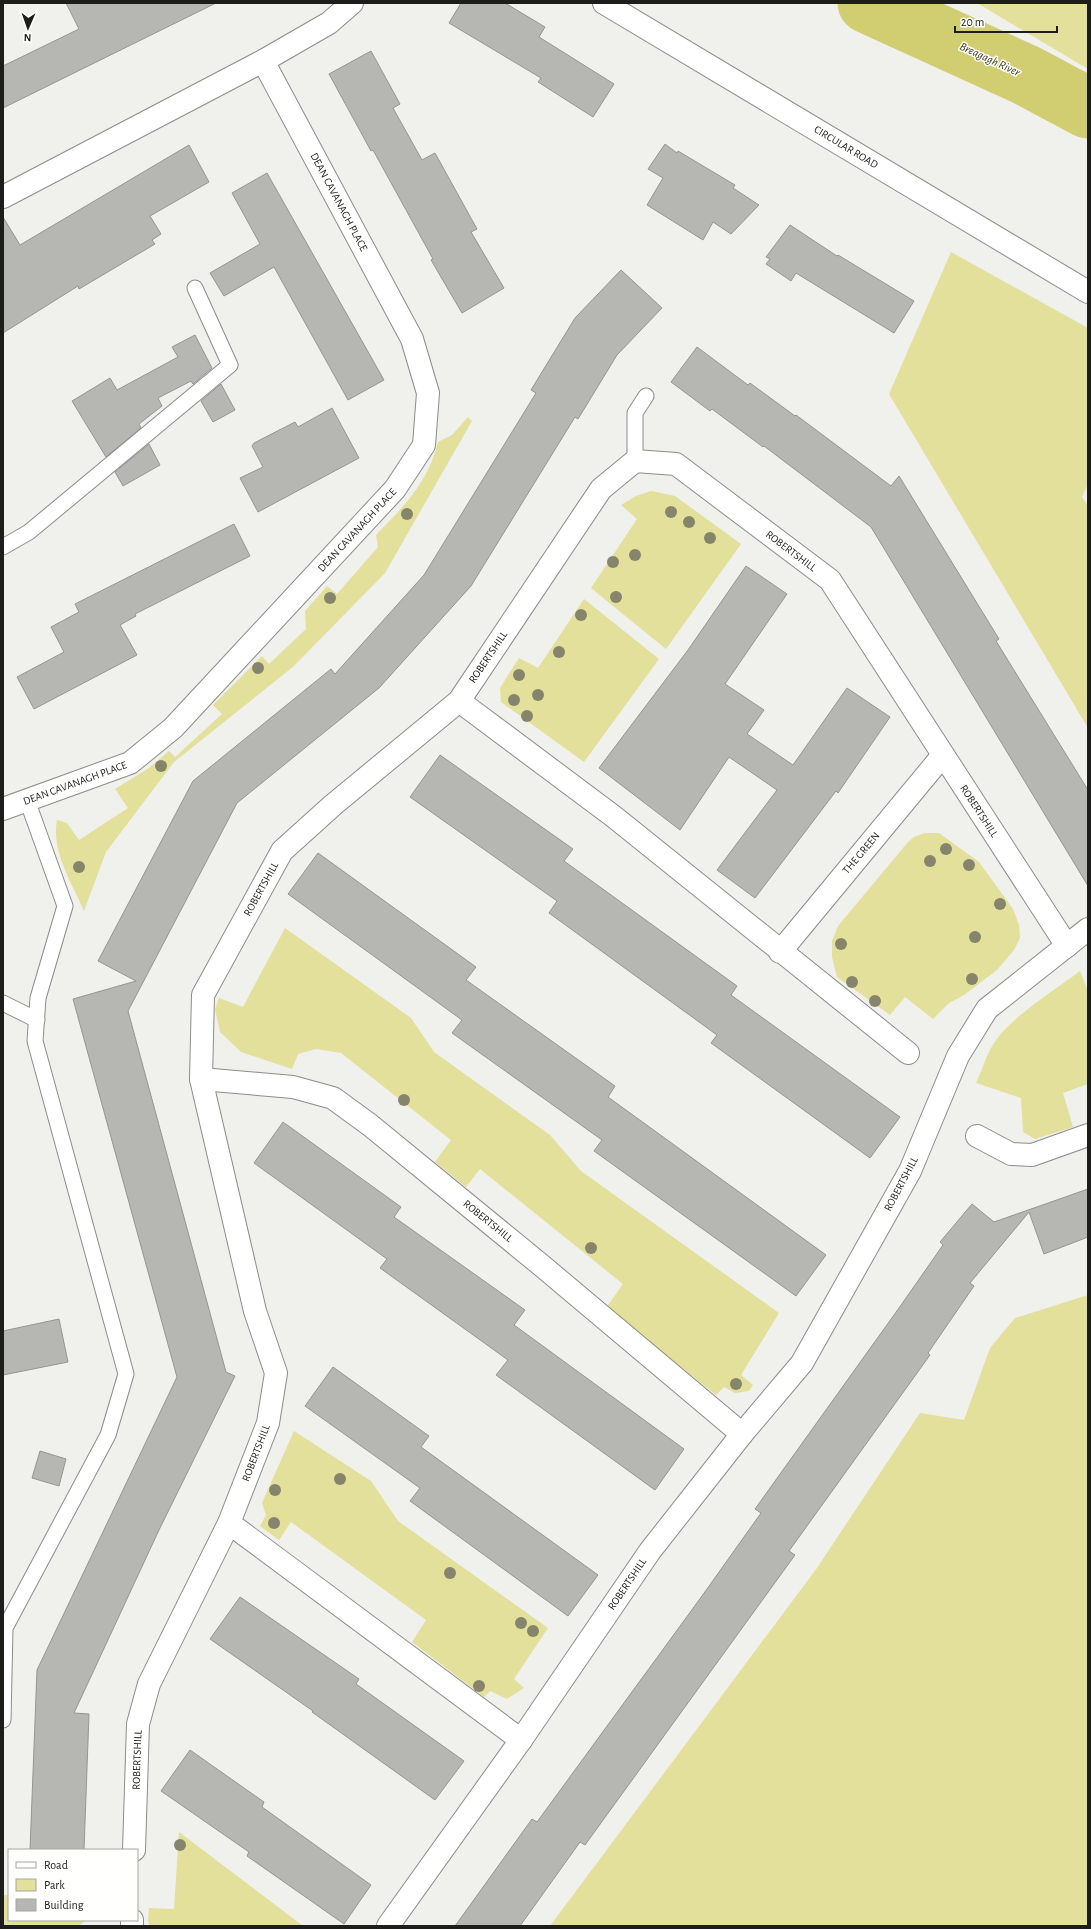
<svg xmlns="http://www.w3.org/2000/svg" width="1091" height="1929" font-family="'Alegreya Sans',sans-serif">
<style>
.green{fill:#e2e09b}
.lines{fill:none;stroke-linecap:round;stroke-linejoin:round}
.river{stroke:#d1cd71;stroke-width:61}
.building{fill:#b6b6b2;stroke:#959591}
.service-casing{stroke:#8c8c89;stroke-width:17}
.minor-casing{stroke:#8c8c89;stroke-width:24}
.tertiary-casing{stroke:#8c8c89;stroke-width:24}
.secondary-casing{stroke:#8c8c89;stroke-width:24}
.service{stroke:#fff;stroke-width:15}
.minor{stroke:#fff;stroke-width:22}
.tertiary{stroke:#fff;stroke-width:22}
.secondary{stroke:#fff;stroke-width:22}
.tree{fill:#86856c}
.labels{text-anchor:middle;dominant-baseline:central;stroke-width:3;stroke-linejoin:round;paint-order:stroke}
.street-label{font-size:11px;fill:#1d1d1c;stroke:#fffffe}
.water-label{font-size:12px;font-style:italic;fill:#403f17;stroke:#fffffe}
</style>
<rect width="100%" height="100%" fill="#f0f0ec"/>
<g class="green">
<polygon points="977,3 1088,3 1088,69"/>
<polygon points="951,252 1088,328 1088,484 1082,497 1088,506 1088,728 889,394"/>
<path d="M 468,417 L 472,421 L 385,573 L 294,666 L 174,762 L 106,852 L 84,911 C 72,883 51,851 57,820 L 67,823 L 79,840 L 128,808 L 115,789 L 149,768 L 169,751 L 175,757 L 222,714 L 213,705 L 262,656 L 269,664 L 306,629 L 305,611 L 327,586 L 337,594 L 378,547 L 376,535 C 404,506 428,483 438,442 L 452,435 Z"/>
<polygon points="651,491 675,496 741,544 666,649 591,588 637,519 621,505 636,496"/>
<polygon points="584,599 659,659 584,762 501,702 500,688 519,658 538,668"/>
<polygon points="925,833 939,833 979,862 1013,909 1019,925 1020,938 1014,950 997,970 964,995 949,1003 933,1019 905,997 890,1015 837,977 832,957 832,941 838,926 908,842 914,837"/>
<polygon points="285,928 411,1018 434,1052 550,1135 581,1171 779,1313 741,1375 753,1385 749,1391 735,1393 724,1387 716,1395 606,1308 623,1284 480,1169 466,1187 435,1162 451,1140 341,1053 316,1049 298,1054 292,1069 241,1052 220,1032 215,1009 219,998 243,1007"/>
<path d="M 1080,971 L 1088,991 L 1088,1084 L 1063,1093 L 1073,1127 L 1035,1139 L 1023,1132 L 1021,1098 L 976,1083 C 983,1068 988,1049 999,1036 C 1018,1013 1056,989 1080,971 Z"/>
<polygon points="1088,1295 1088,1926 550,1926 817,1568 920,1413 964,1420 990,1348 1015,1318"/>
<polygon points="294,1431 371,1481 398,1521 548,1628 514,1679 524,1688 507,1699 490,1691 484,1697 412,1642 426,1620 291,1522 279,1540 260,1526 266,1515 262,1503"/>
<polygon points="179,1832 303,1926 150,1926 148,1922 149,1908 174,1909"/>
<polygon points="4,1895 9,1895 9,1920 86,1920 79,1926 3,1926"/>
</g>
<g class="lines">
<polyline class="river" points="868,3 1026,75 1088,108"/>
</g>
<g class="building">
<polygon points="66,3 216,3 3,108 3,66 79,29"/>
<polygon points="461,3 505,3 545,27 539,37 614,84 593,117 538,82 541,78 449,23"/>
<polygon points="371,51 400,104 393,108 422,160 435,153 477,229 471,232 504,288 462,313 431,260 433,259 373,150 371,151 329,74"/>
<polygon points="665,144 677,153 678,151 735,185 733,188 759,205 731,234 713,222 703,240 647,205 663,178 648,169"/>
<polygon points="189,145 209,182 150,216 161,234 152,240 155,244 79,289 78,286 3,333 3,217 20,245"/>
<polygon points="267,173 384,380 348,400 274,267 224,296 210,273 260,244 232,193"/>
<polygon points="790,225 837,256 838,255 914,301 894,333 796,273 791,281 766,264 770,259 766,257"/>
<polygon points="621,270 662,308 617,355 578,419 575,417 471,586 379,688 237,803 128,1011 226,1372 235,1376 159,1530 74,1713 89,1714 84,1850 30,1850 37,1670 177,1377 73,999 136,981 98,961 193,781 331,669 335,674 424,575 536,393 531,390 575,318"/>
<polygon points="195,335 212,368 193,384 191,381 158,398 162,406 139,424 141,428 106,457 72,401 110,378 117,390 178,357 172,347"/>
<polygon points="697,347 748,385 750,383 795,416 796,415 891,486 899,476 999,639 996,641 1088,790 1088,886 871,527 764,446 763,447 712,409 710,411 671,382"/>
<polygon points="221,384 235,410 213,422 201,401"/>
<polygon points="332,408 359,458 258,512 240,478 263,467 252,446 254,443 295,422 298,427"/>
<polygon points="149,444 160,465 123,486 115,472"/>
<polygon points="234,524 250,556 135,614 136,616 120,625 137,655 34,709 17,677 64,652 51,627 79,612 75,604"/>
<polygon points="746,566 787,594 725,684 764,710 747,734 793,765 847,688 890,717 838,793 836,791 755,898 717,870 777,790 729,757 680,830 599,768 688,650"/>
<polygon points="440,755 573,849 564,861 737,986 731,995 900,1117 870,1158 711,1043 717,1035 549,913 557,901 410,797"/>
<polygon points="318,853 476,967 466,980 615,1086 608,1097 826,1255 796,1296 594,1151 602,1140 452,1033 462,1020 288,894"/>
<polygon points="283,1122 401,1207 394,1217 525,1310 514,1325 684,1449 655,1490 496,1375 508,1360 380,1268 387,1259 254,1163"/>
<polygon points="1088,1189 1088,1237 1044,1254 1029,1212 970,1283 974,1286 928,1353 930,1355 789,1551 795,1555 585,1845 580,1842 520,1926 455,1926 532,1819 537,1822 702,1596 761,1513 755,1509 899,1308 943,1245 940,1242 972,1204 994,1222"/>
<polygon points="59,1319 68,1362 3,1375 3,1331"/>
<polygon points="333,1367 429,1436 421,1447 598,1575 568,1616 410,1501 420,1488 305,1406"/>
<polygon points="40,1451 66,1459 59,1486 32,1478"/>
<polygon points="240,1597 359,1679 356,1684 464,1761 435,1800 312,1712 313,1711 210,1639"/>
<polygon points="190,1750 264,1802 262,1807 371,1885 344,1924 247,1856 249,1852 161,1791"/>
</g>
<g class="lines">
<defs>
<g id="service">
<polyline points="635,461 635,413 646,396"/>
<polyline points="3,547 29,532 230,365 195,288"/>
<polyline points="3,1003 37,1020"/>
<polyline points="3,1720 5,1628 108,1435 126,1374 35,1041 38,998 65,906 27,800"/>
</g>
<g id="minor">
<polyline points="459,701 613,816 908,1053"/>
<polyline points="3,809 130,763 173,728 395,489 424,445 428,393 412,339 263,61"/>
<polyline points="780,952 943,755"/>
<polyline points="201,1079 293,1087 333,1098 370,1125 541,1265 742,1434"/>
<polyline points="977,1136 1011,1154 1032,1155 1088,1135"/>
<polyline points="229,1523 521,1740"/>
<polyline points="134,1850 138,1724 149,1684 229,1523 268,1423 276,1373 255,1311 201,1079 203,995 282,851 333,805 459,701 601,489 635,461 676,464 830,580 1067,946"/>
<polyline points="132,1926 132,1920"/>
<polyline points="388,1926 521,1740 650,1551 742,1434 802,1363 910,1171 958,1056 987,1009 1088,929"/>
</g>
<polyline id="tertiary" points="3,197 263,61 329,23 352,3"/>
<polyline id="secondary" points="604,3 1088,292"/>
</defs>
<use href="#service" class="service-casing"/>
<use href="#minor" class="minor-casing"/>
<use href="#tertiary" class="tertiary-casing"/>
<use href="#secondary" class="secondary-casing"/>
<use href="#service" class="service"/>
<use href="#minor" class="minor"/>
<use href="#tertiary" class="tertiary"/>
<use href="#secondary" class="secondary"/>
</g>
<g class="tree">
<circle cx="671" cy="512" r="6"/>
<circle cx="407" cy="514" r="6"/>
<circle cx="689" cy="522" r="6"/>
<circle cx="710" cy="538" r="6"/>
<circle cx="635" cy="555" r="6"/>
<circle cx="613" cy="562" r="6"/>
<circle cx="616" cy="597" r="6"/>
<circle cx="330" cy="598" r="6"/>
<circle cx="581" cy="615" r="6"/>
<circle cx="559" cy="652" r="6"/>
<circle cx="258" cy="668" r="6"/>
<circle cx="519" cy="675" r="6"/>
<circle cx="538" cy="695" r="6"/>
<circle cx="514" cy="700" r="6"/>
<circle cx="527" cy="716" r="6"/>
<circle cx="161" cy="766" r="6"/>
<circle cx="946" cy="849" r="6"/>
<circle cx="930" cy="861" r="6"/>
<circle cx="969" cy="865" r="6"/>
<circle cx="79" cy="867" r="6"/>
<circle cx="1000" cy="904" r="6"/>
<circle cx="975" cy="937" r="6"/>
<circle cx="841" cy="944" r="6"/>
<circle cx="972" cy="979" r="6"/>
<circle cx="852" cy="982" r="6"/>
<circle cx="875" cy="1001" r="6"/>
<circle cx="404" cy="1100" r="6"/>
<circle cx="591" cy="1248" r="6"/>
<circle cx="736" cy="1384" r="6"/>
<circle cx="340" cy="1479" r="6"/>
<circle cx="275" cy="1490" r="6"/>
<circle cx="274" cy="1523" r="6"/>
<circle cx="450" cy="1573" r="6"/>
<circle cx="521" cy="1623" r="6"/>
<circle cx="533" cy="1631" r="6"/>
<circle cx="479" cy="1686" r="6"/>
<circle cx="180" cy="1845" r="6"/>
</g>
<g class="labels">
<g class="street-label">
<text transform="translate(846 147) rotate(31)">CIRCULAR ROAD</text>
<text transform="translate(339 202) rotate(62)">DEAN CAVANAGH PLACE</text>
<text transform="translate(357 530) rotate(-47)">DEAN CAVANAGH PLACE</text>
<text transform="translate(791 551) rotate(37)">ROBERTSHILL</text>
<text transform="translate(488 657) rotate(-56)">ROBERTSHILL</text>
<text transform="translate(75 783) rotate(-20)">DEAN CAVANAGH PLACE</text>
<text transform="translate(979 811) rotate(57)">ROBERTSHILL</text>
<text transform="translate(861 853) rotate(-50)">THE GREEN</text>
<text transform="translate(261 889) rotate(-61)">ROBERTSHILL</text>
<text transform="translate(901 1184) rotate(-62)">ROBERTSHILL</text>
<text transform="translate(488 1221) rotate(39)">ROBERTSHILL</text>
<text transform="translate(256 1453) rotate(-69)">ROBERTSHILL</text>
<text transform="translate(627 1584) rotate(-56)">ROBERTSHILL</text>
<text transform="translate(137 1760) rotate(-88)">ROBERTSHILL</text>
</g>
<g class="water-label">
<text transform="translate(990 59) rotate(25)">Breagagh River</text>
</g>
</g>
<rect width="1091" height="1929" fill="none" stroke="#1d1d1c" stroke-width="8"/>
<rect x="8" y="1849" width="130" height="72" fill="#fffffe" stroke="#a5a5a4"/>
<rect x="16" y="1862" width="20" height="6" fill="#ffffff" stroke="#a5a5a4"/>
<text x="44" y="1869" font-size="12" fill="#1d1d1c">Road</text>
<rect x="16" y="1879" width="20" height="12" fill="#e2e09b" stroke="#a5a5a4"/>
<text x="44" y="1889" font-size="12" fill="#1d1d1c">Park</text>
<rect x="16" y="1899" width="20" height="12" fill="#b6b6b2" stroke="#a5a5a4"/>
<text x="44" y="1909" font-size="12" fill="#1d1d1c">Building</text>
<g transform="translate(28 28) rotate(182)" stroke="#fffffe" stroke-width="3" paint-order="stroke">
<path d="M0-3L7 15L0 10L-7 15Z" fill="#1d1d1c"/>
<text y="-6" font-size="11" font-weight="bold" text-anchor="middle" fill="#1d1d1c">N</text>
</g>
<path d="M955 26v6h102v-6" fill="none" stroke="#1d1d1c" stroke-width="2"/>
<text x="961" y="26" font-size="12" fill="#1d1d1c" stroke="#fffffe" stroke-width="3" paint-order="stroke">20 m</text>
</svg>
